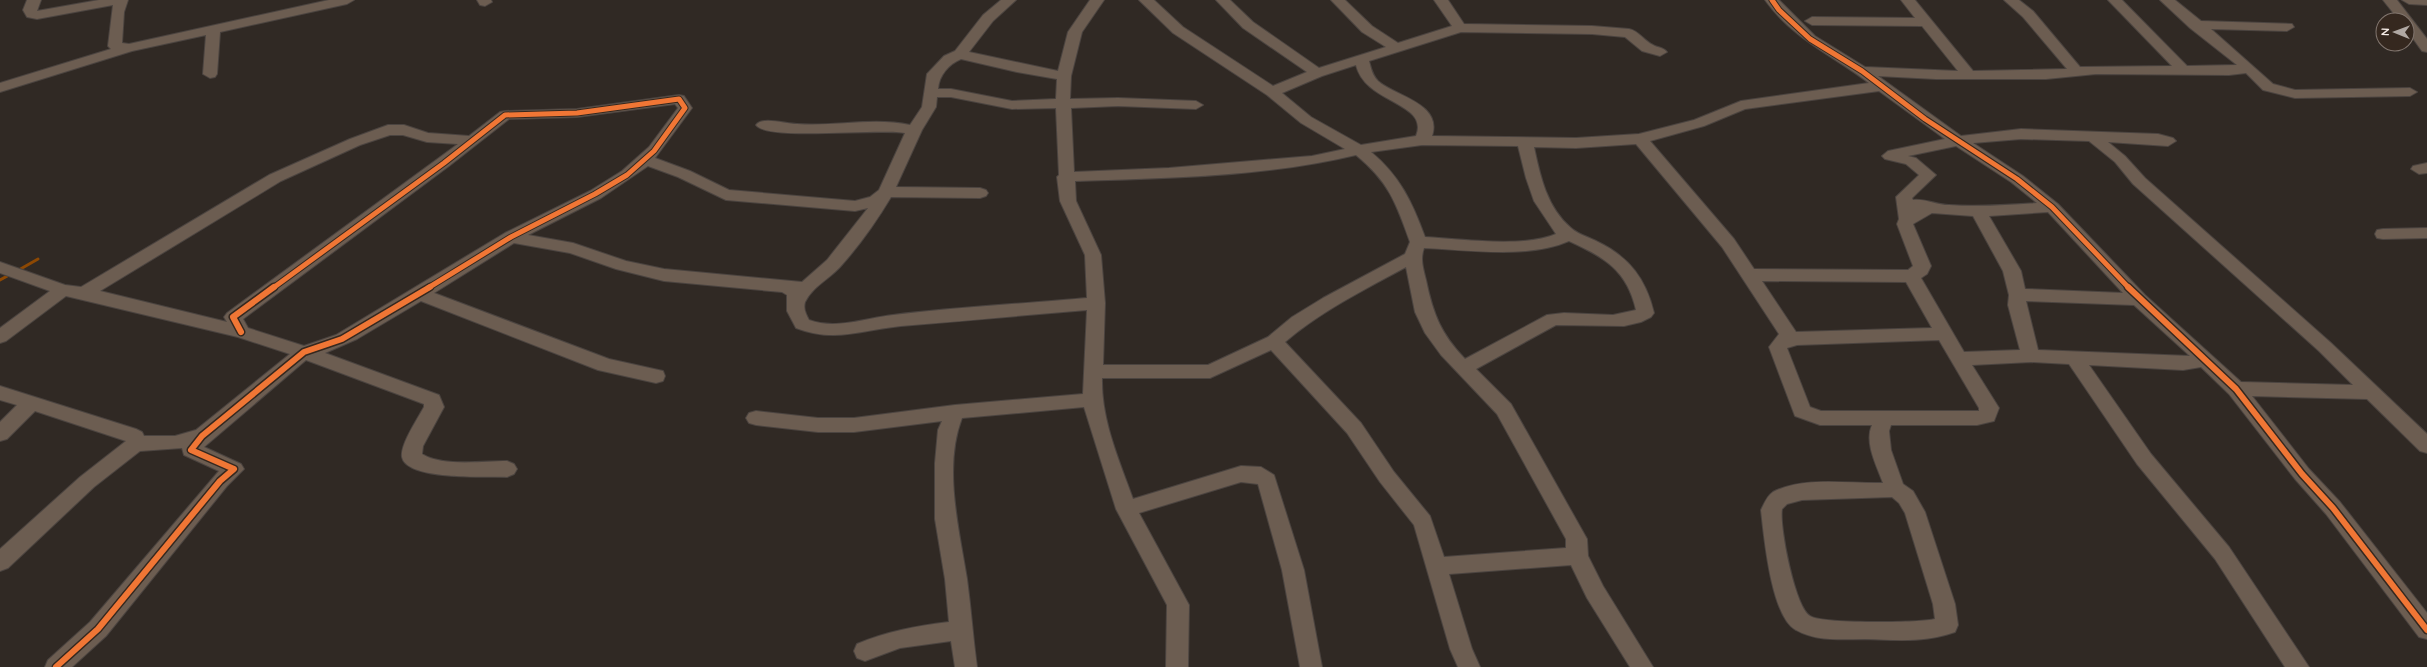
<svg xmlns="http://www.w3.org/2000/svg" width="2427" height="667" font-family="Quicksand,sans-serif">
<style>
.lines{fill:none;stroke-linecap:round;stroke-linejoin:round}
.stream{stroke:#8d4803;stroke-width:3}
.minor-casing{stroke:#4b4440;stroke-width:2}
.minor{fill:#6c5d51;fill-rule:evenodd}
.cycleway-far1-casing{stroke:#35281f;stroke-width:7}
.cycleway-casing{stroke:#35281f;stroke-width:9}
.cycleway-far1{stroke:#f07635;stroke-width:5}
.cycleway{stroke:#f07635;stroke-width:6}
</style>
<rect width="100%" height="100%" fill="#302924"/>
<g class="lines">
<g class="stream">
<polyline points="17,271 38,259"/>
<polyline points="0,280 11,274"/>
</g>
<defs>
<g id="minor">
<polygon points="27,0 41,0 37,11 99,0 128,0 124,12 122,43 129,44 329,0 354,0 347,4 220,32 217,74 215,77 210,78 203,74 206,35 132,51 0,92 0,83 111,49 108,46 113,5 37,19 27,17 23,10"/>
<polygon points="477,0 491,0 492,2 485,6 480,5"/>
<path d="M 1001,0 L 1016,0 L 993,21 L 969,52 L 1058,71 L 1068,32 L 1090,0 L 1104,0 L 1082,32 L 1071,76 L 1070,99 L 1118,98 L 1196,101 L 1203,105 L 1196,109 L 1118,106 L 1071,108 L 1074,172 L 1169,168 L 1312,156 L 1345,149 L 1301,123 L 1267,95 L 1173,33 L 1139,0 L 1154,0 L 1183,27 L 1273,86 L 1307,72 L 1243,28 L 1216,0 L 1230,0 L 1253,22 L 1319,68 L 1386,47 L 1362,32 L 1331,0 L 1345,0 L 1372,26 L 1398,43 L 1452,26 L 1434,0 L 1448,0 L 1464,24 L 1592,26 L 1629,29 C 1639,31 1644,41 1653,45 C 1658,48 1663,47 1667,52 L 1660,56 L 1642,51 L 1625,37 L 1592,34 L 1461,32 L 1369,61 C 1371,68 1372,75 1378,81 C 1394,96 1443,103 1432,136 L 1576,138 L 1639,134 L 1694,120 L 1741,101 L 1869,83 C 1832,55 1793,39 1765,0 L 1779,0 L 1815,36 L 1865,67 L 1958,71 L 1922,26 L 1812,25 L 1805,21 L 1812,17 L 1915,18 L 1901,0 L 1915,0 L 1973,71 L 2067,69 L 2023,17 L 2004,0 L 2019,0 L 2033,11 L 2080,67 L 2172,66 L 2108,0 L 2122,0 L 2187,66 L 2237,65 L 2190,28 L 2160,0 L 2175,0 L 2201,21 L 2292,24 L 2294,27 L 2287,31 L 2211,29 L 2273,84 L 2295,90 L 2410,88 L 2417,92 L 2410,96 L 2295,98 L 2263,90 L 2246,73 L 2229,75 L 2096,74 L 2046,79 L 1936,79 L 1878,76 L 1961,136 L 2021,129 L 2158,134 L 2173,138 L 2176,141 L 2168,146 L 2108,142 L 2125,156 L 2145,178 L 2331,343 L 2427,434 L 2427,453 L 2420,451 L 2367,399 L 2252,396 L 2309,469 L 2340,502 L 2427,613 L 2427,639 L 2419,637 L 2326,514 L 2295,479 L 2229,394 L 2201,367 L 2183,370 L 2089,365 L 2151,454 L 2229,547 L 2309,667 L 2285,667 L 2215,559 L 2137,464 L 2069,364 L 2031,362 L 1972,365 L 1999,408 L 1994,421 L 1977,425 L 1891,425 L 1889,431 L 1891,450 L 1903,484 L 1913,491 L 1925,512 L 1955,604 L 1958,625 L 1955,632 C 1924,643 1897,640 1865,639 C 1842,639 1817,642 1796,630 C 1771,617 1764,536 1761,510 C 1764,504 1767,496 1773,492 C 1804,476 1849,484 1883,483 C 1877,466 1864,443 1872,425 L 1820,425 L 1795,416 L 1769,347 L 1779,334 L 1722,247 L 1636,144 L 1576,148 L 1534,147 C 1540,176 1547,208 1571,228 C 1579,235 1589,237 1598,242 C 1629,257 1646,279 1654,313 L 1651,317 L 1641,322 L 1624,326 L 1556,325 L 1476,369 L 1511,404 L 1587,539 L 1588,556 L 1603,586 L 1653,667 L 1630,667 L 1587,598 L 1571,565 L 1449,574 L 1472,649 L 1480,667 L 1458,667 L 1450,649 L 1414,525 L 1380,482 L 1347,433 L 1271,350 L 1210,378 L 1102,378 C 1101,420 1119,460 1133,499 L 1241,466 L 1261,467 L 1274,475 L 1304,570 L 1322,667 L 1300,667 L 1282,570 L 1258,484 L 1241,482 L 1139,513 L 1189,605 L 1188,667 L 1166,667 L 1167,605 L 1116,509 L 1084,407 L 962,418 C 943,467 959,529 967,579 C 971,608 973,638 977,667 L 955,667 L 951,641 L 900,648 L 865,661 L 857,658 L 854,651 L 857,644 C 887,631 917,626 949,622 L 945,579 L 935,519 L 935,463 L 938,430 L 942,421 L 854,432 L 818,432 L 756,425 L 749,423 L 746,418 L 749,413 L 756,411 L 818,418 L 854,418 L 955,405 L 1083,394 L 1087,310 C 1025,315 963,321 901,326 C 861,330 835,343 796,328 L 787,311 L 787,295 L 782,292 L 664,281 L 616,269 L 570,253 L 514,243 L 434,293 L 609,359 L 663,371 L 665,376 L 663,381 L 656,383 L 598,370 L 421,301 L 357,339 L 325,353 L 439,395 L 444,407 L 423,446 L 422,454 C 442,467 483,461 507,461 L 514,464 L 517,469 L 514,474 L 507,477 C 488,476 407,481 402,457 C 400,445 418,418 424,407 L 424,404 L 306,360 L 204,447 L 241,464 L 244,469 L 227,486 L 106,636 L 72,667 L 45,667 L 48,660 L 90,622 L 219,471 L 184,455 L 182,448 L 140,451 L 94,487 L 8,568 L 0,571 L 0,549 L 80,477 L 126,441 L 35,411 L 7,439 L 0,441 L 0,422 L 17,405 L 0,400 L 0,386 L 136,429 L 142,432 L 144,436 L 175,436 L 196,430 L 290,354 L 238,337 L 66,296 L 6,341 L 0,343 L 0,328 L 50,291 L 0,273 L 0,262 L 65,285 L 81,287 L 269,175 L 350,139 L 388,125 L 404,125 L 428,133 L 469,136 L 500,112 L 505,111 L 577,109 L 679,95 L 684,96 L 692,108 L 655,158 L 690,171 L 729,190 L 855,201 L 870,197 L 879,190 L 905,133 C 880,128 767,141 756,125 C 762,116 786,124 797,124 C 834,127 872,117 910,125 L 922,107 L 927,74 L 944,56 L 955,51 L 983,15 ZM 961,59 L 1017,72 L 1057,79 L 1056,99 L 1012,101 L 951,89 L 938,89 C 939,75 949,64 961,59 ZM 1356,65 C 1365,104 1430,102 1416,136 L 1361,145 L 1311,117 L 1282,93 L 1322,76 ZM 1879,91 L 1945,139 L 1888,151 L 1882,156 L 1885,159 L 1906,164 L 1919,175 L 1896,197 L 1899,219 L 1897,224 L 1913,266 L 1908,270 L 1754,269 L 1734,239 L 1650,141 L 1704,126 L 1745,109 ZM 937,97 L 951,97 L 1012,109 L 1056,108 L 1059,175 L 1057,177 L 1060,201 L 1085,255 L 1087,298 C 1022,304 957,307 893,315 C 866,318 836,330 809,320 C 806,314 803,309 805,302 C 812,287 829,279 840,267 C 859,246 876,222 891,197 L 980,198 L 986,196 L 988,193 L 986,190 L 980,188 L 896,187 L 922,130 L 936,107 ZM 675,104 L 678,108 L 649,147 L 622,171 L 590,191 L 505,233 L 336,335 L 304,346 L 248,328 L 243,319 L 449,166 L 509,119 L 577,117 ZM 390,135 L 403,135 L 427,142 L 458,144 L 227,313 L 224,317 L 227,322 L 100,291 L 281,181 L 360,145 ZM 2021,139 L 2089,141 L 2115,162 L 2133,184 L 2319,351 L 2353,385 L 2241,382 L 2145,295 L 2058,204 L 2023,176 L 1973,143 ZM 1422,145 L 1518,146 L 1526,178 L 1534,201 L 1556,234 C 1525,248 1459,239 1425,237 C 1412,202 1400,176 1371,152 ZM 1956,146 L 2011,182 L 2037,203 C 2008,205 1979,207 1949,205 C 1937,205 1924,198 1913,200 L 1912,198 L 1936,175 L 1916,158 L 1908,156 ZM 1356,155 C 1389,182 1396,203 1410,242 L 1405,254 L 1323,298 L 1292,317 L 1268,337 L 1208,365 L 1103,365 L 1105,303 L 1101,255 L 1076,201 L 1075,181 C 1168,178 1265,177 1356,155 ZM 648,166 L 678,177 L 726,200 L 855,211 L 868,208 L 827,260 L 802,282 L 664,269 L 626,261 L 573,243 L 528,235 L 601,198 ZM 2048,212 L 2123,293 L 2025,289 L 2021,271 L 1989,216 ZM 1932,213 L 1973,216 L 2003,271 L 2009,295 L 2008,305 L 2020,350 L 1964,352 L 1921,278 L 1927,274 L 1931,266 L 1913,224 ZM 1569,241 C 1604,257 1627,270 1636,310 L 1613,315 L 1564,313 L 1547,315 L 1465,359 C 1441,334 1433,314 1426,280 C 1423,268 1420,259 1424,248 C 1468,250 1528,259 1569,241 ZM 1406,267 L 1415,312 L 1425,333 L 1441,355 L 1497,414 L 1566,539 L 1566,548 L 1444,557 L 1430,516 L 1394,472 L 1361,423 L 1285,342 C 1321,311 1364,290 1406,267 ZM 1762,281 L 1906,282 L 1932,328 L 1796,332 ZM 2026,301 L 2134,305 L 2190,356 L 2038,350 ZM 1939,340 L 1979,408 L 1979,411 L 1821,411 L 1810,407 L 1787,348 L 1797,345 ZM 1892,497 L 1899,503 L 1905,513 L 1933,604 L 1935,619 C 1919,623 1821,624 1810,616 C 1795,607 1779,526 1782,509 L 1787,504 L 1802,500 Z"/>
<polygon points="2383,0 2397,0 2427,39 2427,52 2422,51 2407,30 2407,20 2399,20"/>
<polygon points="2402,0 2427,0 2427,5 2409,4"/>
<polygon points="2427,163 2427,173 2419,174 2411,169 2413,166"/>
<polygon points="2427,228 2427,238 2383,239 2377,238 2375,234 2377,230 2383,229"/>
</g>
</defs>
<use href="#minor" class="minor-casing"/>
<use href="#minor" class="minor"/>
<defs>
<g id="cycleway-far1">
<polyline points="1772,0 1779,10 1810,39 1862,71 1925,119 2017,179 2052,207 2129,288"/>
<polyline points="273,288 444,163 505,115 577,113 679,99 685,108 654,151 627,175 595,194 511,237 428,288"/>
</g>
<g id="cycleway">
<polyline points="2128,287 2236,389 2302,474 2333,508 2427,630"/>
<polyline points="241,332 233,317 274,287"/>
<polyline points="56,667 98,629 220,481 234,469 191,450 202,436 304,352 342,339 430,287"/>
</g>
</defs>
<use href="#cycleway-far1" class="cycleway-far1-casing"/>
<use href="#cycleway" class="cycleway-casing"/>
<use href="#cycleway-far1" class="cycleway-far1"/>
<use href="#cycleway" class="cycleway"/>
</g>
<g transform="translate(2395 32) rotate(271)"><circle r="19" fill="#35281f" stroke="#82766f"/>
<path d="M0-3L7 15L0 10L-7 15Z" fill="#b0a8a3"/>
<text y="-6" font-size="11" font-weight="bold" text-anchor="middle" fill="#f5ece7">N</text>
</g>
</svg>
